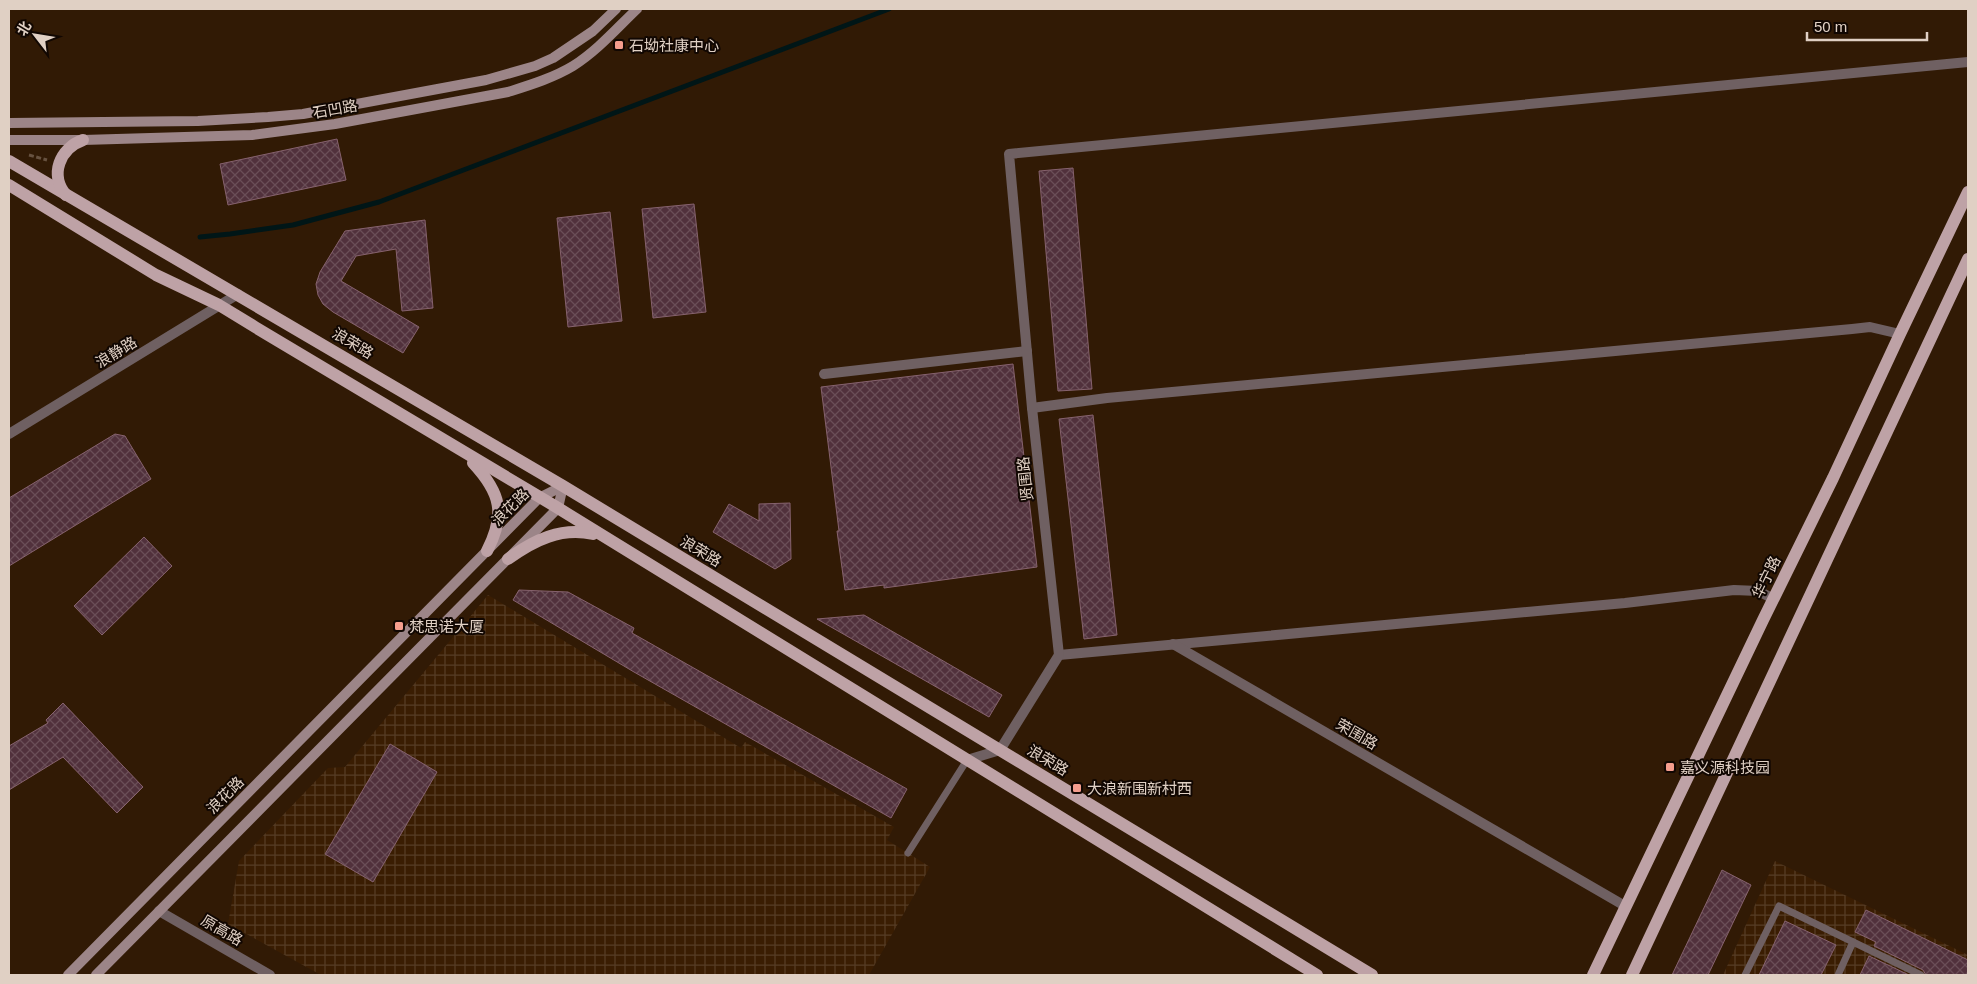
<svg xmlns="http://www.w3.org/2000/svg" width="1977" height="984" font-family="Helvetica,'Noto Sans SC',sans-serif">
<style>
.industrial{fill:url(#industrial-grid)}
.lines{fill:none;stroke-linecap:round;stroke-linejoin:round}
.stream{stroke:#001617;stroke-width:5}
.building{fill:url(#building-cross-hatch);stroke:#86626e}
.path{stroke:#675240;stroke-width:3;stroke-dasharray:5 2.5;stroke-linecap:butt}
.service{stroke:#6f6062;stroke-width:7}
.minor{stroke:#6f6062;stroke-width:10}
.tertiary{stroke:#6f6062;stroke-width:10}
.secondary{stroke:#9c8588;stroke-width:10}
.primary{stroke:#bea2a6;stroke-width:12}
.poi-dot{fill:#f59d8d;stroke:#110702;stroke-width:2}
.labels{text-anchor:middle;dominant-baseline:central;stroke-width:4;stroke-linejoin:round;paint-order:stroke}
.poi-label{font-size:15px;fill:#e0d0c4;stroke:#110702;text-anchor:start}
.street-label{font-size:15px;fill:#e0d0c4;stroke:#110702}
</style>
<defs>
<pattern id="industrial-grid" width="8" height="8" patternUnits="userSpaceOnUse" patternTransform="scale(1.25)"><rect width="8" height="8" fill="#3a1d02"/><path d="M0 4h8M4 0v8" fill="none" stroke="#563d25"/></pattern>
<pattern id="building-cross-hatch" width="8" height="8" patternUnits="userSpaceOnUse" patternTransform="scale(1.25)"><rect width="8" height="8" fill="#51313c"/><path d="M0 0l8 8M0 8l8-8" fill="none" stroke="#6a4e57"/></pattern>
</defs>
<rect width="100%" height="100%" fill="#311a05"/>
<g class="industrial">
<polygon points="488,595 741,748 745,742 894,827 887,840 930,867 869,975 321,975 228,924 239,861 328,768 345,767"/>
<polygon points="1775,861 1968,955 1968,975 1723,975"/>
</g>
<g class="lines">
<polyline class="stream" points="200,237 230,234 293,225 379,202 889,9"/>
</g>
<g class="building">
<polygon points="337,139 346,180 228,205 220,164"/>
<polygon points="1073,168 1092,389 1058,391 1039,171"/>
<polygon points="694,204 706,312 653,318 642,209"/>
<polygon points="610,212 622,321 568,327 557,218"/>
<polygon points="425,220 433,308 402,311 396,249 356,256 341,281 419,327 403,353 333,312 323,304 318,295 316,284 320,272 345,231"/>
<polygon points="1013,364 1037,567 884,588 884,585 845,590 837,531 839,531 821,387"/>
<polygon points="1093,415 1117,635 1084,639 1059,419"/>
<polygon points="115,434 125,436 151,479 9,566 9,498"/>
<polygon points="790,503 791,559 775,569 713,532 729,504 759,521 759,504"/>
<polygon points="144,537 172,566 102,635 74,606"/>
<polygon points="519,590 568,592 634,628 632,633 907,789 891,818 634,672 513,600"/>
<polygon points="864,615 1002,695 989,717 817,619"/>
<polygon points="63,703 143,787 117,813 63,757 9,790 9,746 48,723 46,720"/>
<polygon points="390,744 437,772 373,882 325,854"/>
<polygon points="1722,870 1751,885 1708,975 1672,975"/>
<polygon points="1866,910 1968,960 1968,975 1926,975 1923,970 1874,946 1876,942 1855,932"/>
<polygon points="1785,921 1836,945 1821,975 1759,975"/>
<polygon points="1869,956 1909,975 1860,975"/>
</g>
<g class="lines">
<polyline class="path" points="29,155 47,160"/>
<g class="service">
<polyline points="908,853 967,760"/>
<polyline points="1745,975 1779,906 1921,975"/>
<polyline points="1838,975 1853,942"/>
</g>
<g class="minor">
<polyline points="824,374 1027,351"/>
<polyline points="1032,408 1107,398 1852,329 1870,327 1900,334"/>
<polyline points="1059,655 1625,603 1734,590 1758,591 1774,599"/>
<polyline points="967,760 1000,750 1059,655 1032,408 1009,154 1968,62"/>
<polyline points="159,911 270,975"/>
</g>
<g class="tertiary">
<polyline points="9,434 238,294"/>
<polyline points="1173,644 1625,906"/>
</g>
<g class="secondary">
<polyline points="9,123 198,121 268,117 303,114 486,80 535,66 553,58 593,31 616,9"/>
<path d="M 9,140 L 83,140 L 252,135 L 335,124 L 508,92 C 530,85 553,78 573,66 C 597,51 617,28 637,9"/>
<polyline points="68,975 539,498 563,486"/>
<polyline points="96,975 558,508 563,486"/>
</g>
<g class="primary">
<polyline points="9,161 563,486 1372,975"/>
<polyline points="9,185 156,275 219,305 255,327 558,508 1317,975"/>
<path d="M 66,195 C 49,175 60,148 83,140"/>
<path d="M 473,463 C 501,493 506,514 487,551"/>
<path d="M 508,559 C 534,540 561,527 593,534"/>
<polyline points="1593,975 1763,620 1833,478 1900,334 1968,192"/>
<polyline points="1632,975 1968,259"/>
</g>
</g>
<g class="poi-dot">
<rect x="614" y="40" width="10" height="10" rx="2.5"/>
<rect x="394" y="621" width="10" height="10" rx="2.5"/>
<rect x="1665" y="762" width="10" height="10" rx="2.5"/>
<rect x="1072" y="783" width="10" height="10" rx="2.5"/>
</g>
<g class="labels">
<g class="poi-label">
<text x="629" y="45">石坳社康中心</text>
<text x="409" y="626">梵思诺大厦</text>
<text x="1680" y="767">嘉义源科技园</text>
<text x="1087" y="788">大浪新围新村西</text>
</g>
<g class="street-label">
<text transform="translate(335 109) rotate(-10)">石凹路</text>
<text transform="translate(353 343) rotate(31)">浪荣路</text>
<text transform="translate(116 352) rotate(-31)">浪静路</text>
<text transform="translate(1025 479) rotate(-96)">贤围路</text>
<text transform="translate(510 507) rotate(-45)">浪花路</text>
<text transform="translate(701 551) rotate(31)">浪荣路</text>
<text transform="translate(1766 577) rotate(-64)">华宁路</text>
<text transform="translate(1357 734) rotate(30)">荣围路</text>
<text transform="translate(1048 760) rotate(31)">浪荣路</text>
<text transform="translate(225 795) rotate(-45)">浪花路</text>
<text transform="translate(222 930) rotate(30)">原高路</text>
</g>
</g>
<rect width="1977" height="984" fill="none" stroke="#e0d0c4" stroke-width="20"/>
<g transform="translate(35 35) rotate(301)" stroke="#110702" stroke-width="4" paint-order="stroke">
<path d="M0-4L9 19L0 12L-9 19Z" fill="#e0d0c4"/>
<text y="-8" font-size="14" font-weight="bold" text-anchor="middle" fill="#e0d0c4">北</text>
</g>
<path d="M1807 32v8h120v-8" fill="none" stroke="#e0d0c4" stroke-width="2.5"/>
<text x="1814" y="32" font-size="15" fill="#e0d0c4" stroke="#110702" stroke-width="4" paint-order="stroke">50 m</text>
</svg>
